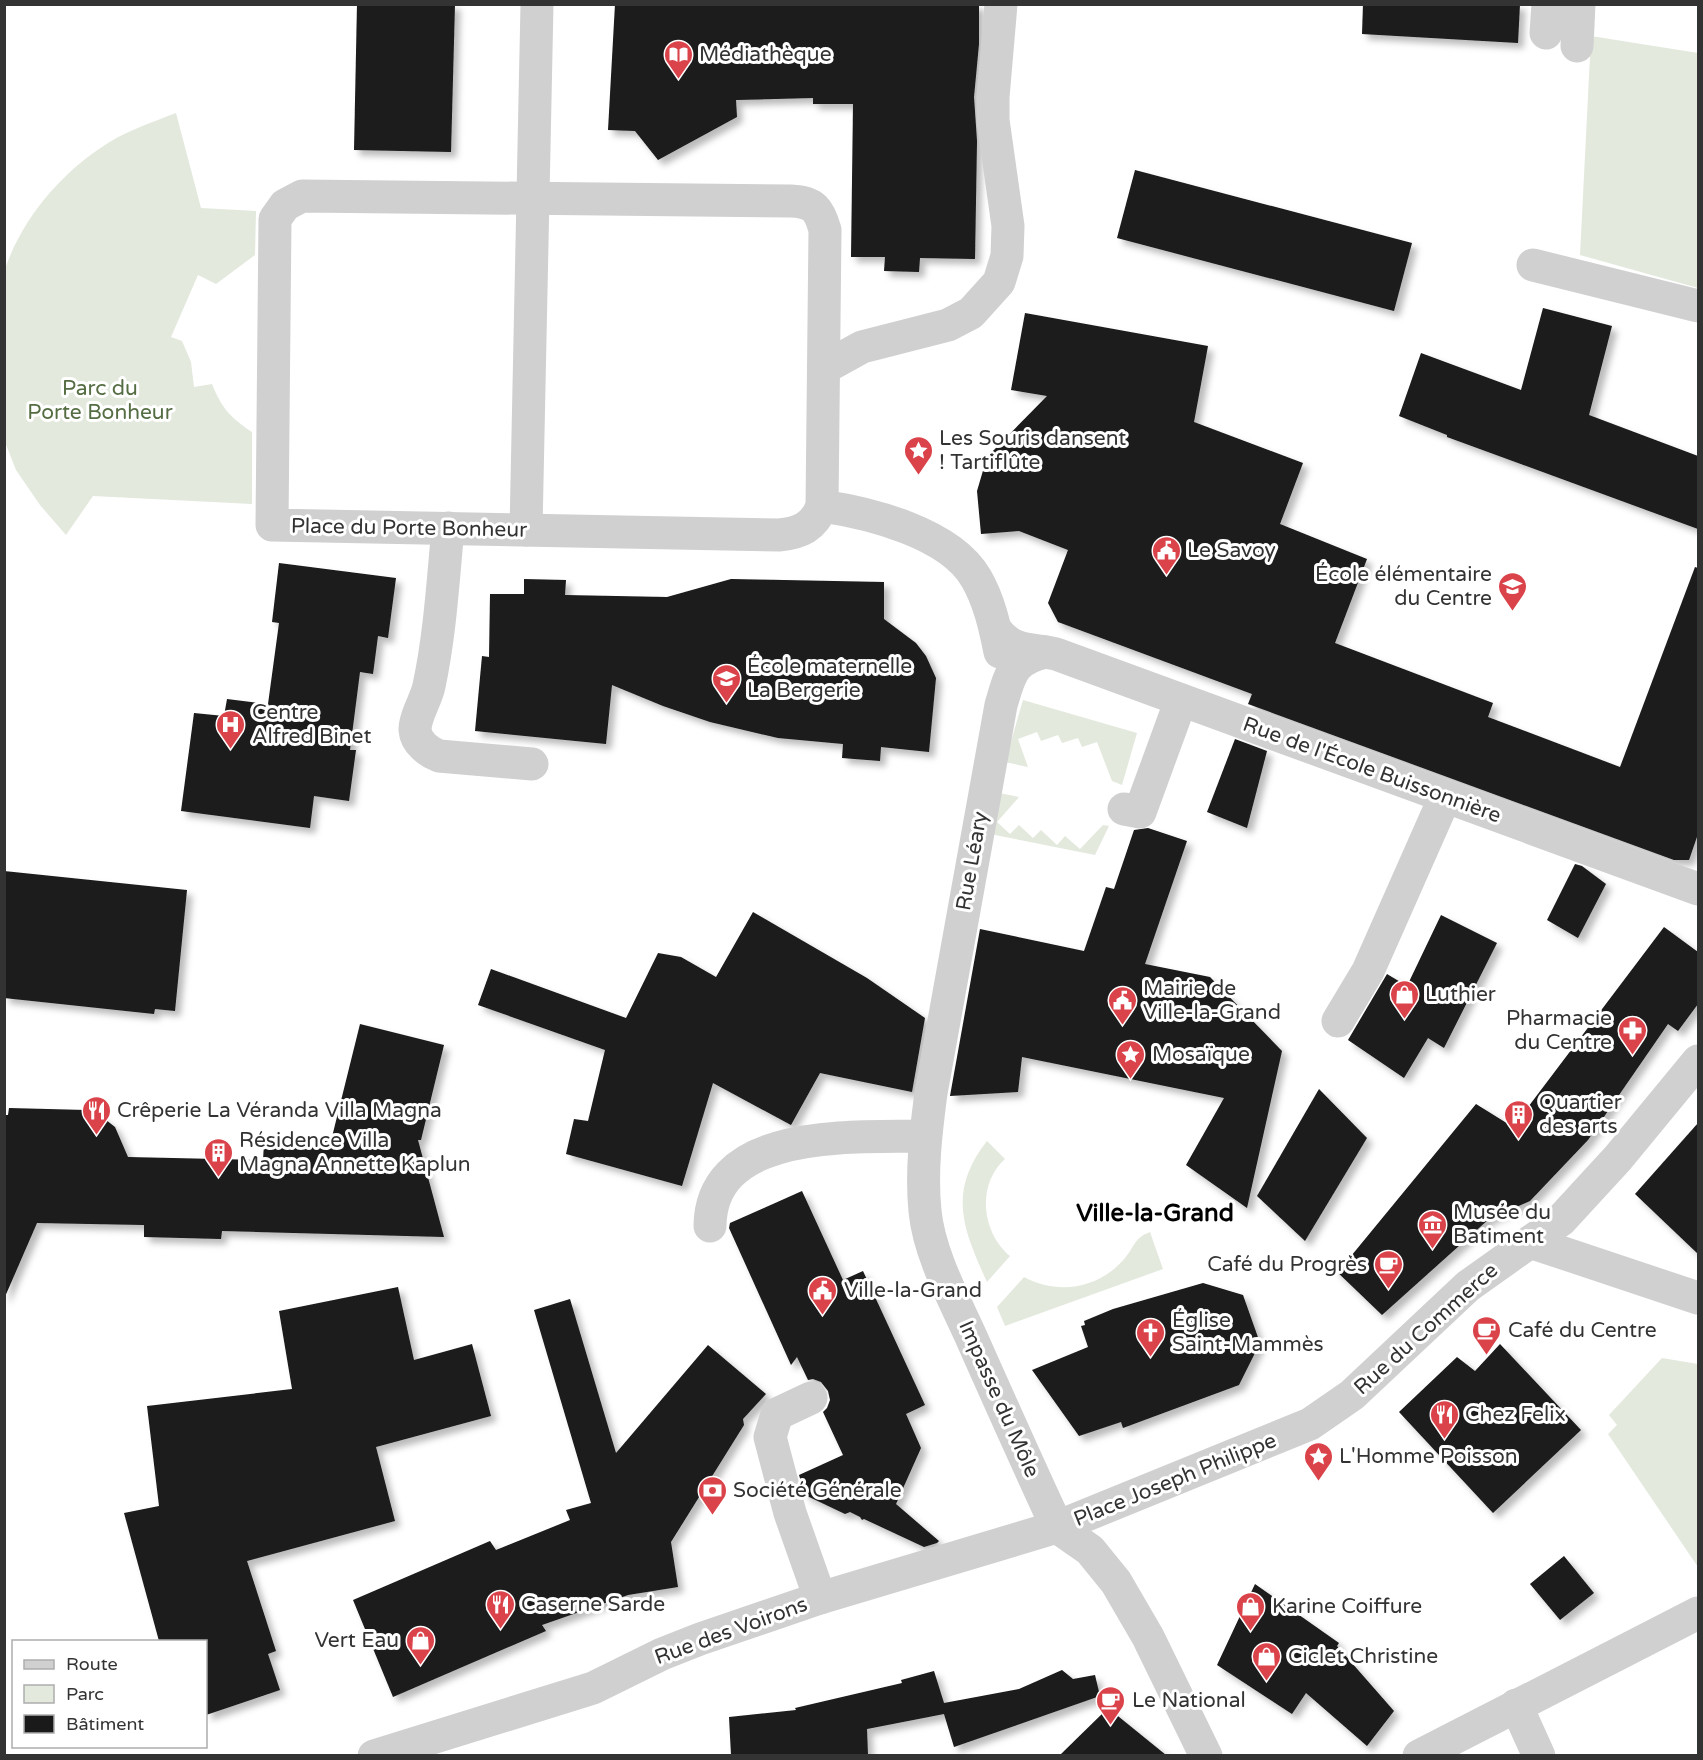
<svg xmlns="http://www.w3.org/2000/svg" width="1703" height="1760" font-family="'Varela Round',sans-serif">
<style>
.green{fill:#e3e9dd}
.building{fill:#1a1a1a;filter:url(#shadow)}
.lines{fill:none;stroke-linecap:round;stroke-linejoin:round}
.minor{stroke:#d0d0d0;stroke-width:33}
.labels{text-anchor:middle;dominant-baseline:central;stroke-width:6;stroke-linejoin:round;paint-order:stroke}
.poi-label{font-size:21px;fill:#333;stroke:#fff;text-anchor:start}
.park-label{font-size:21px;fill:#556d42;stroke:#fff}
.street-label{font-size:21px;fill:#333;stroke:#fff}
.quarter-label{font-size:24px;font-weight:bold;fill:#000;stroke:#fff}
</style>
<defs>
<filter id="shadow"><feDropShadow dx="5.5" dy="5.5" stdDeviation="3" flood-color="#0004"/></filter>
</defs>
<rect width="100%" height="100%" fill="#fff"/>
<g class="green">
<polygon points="1591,36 1698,53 1698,288 1580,255"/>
<path d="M 176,113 L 201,208 L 256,211 L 255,255 L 216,284 L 198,275 L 171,337 L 182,341 L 191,362 L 194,387 L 212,384 C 222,409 231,418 252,432 L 252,504 L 93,496 L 66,535 L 40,505 L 16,470 L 5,442 L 5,269 C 23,217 62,172 108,143 C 129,130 153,122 176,113 Z"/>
<polygon points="1023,700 1137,733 1122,785 1112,781 1097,742 1082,747 1078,738 1062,743 1058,735 1041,741 1037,732 1018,739 1028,767 1005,762"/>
<polygon points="999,793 1019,797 997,822 1010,834 1019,825 1033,838 1041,830 1057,845 1065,836 1080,849 1103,825 1109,826 1095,855 990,834"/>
<path d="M 987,1141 L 1005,1159 C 976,1185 982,1233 1010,1256 L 987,1282 C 963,1229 947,1192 987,1141 Z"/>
<path d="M 1150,1232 L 1163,1269 L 1005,1326 L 997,1307 L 1024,1277 C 1059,1296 1100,1288 1125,1258 C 1135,1246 1134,1238 1150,1232 Z"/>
<polygon points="1662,1358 1698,1364 1698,1567 1608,1434 1617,1425 1609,1415"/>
</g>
<g class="building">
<polygon points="357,4 455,4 451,152 354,150"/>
<polygon points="615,4 979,4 979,44 974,97 977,141 975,259 920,258 919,272 884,271 885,257 851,257 853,104 813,104 813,98 736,100 737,117 658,160 635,131 608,130"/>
<polygon points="1363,4 1520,4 1518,43 1362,34"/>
<polygon points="1135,170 1412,243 1394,311 1117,238"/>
<polygon points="1543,308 1612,326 1589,415 1698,456 1698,529 1447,437 1447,435 1399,416 1421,353 1521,390"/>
<polygon points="1025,313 1208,346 1194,422 1303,463 1280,524 1367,559 1335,643 1493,703 1488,717 1620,767 1695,567 1698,568 1698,834 1689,860 1674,860 1248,704 1252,694 1058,622 1048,603 1068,550 1019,531 981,534 977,491 987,457 1047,396 1011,390"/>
<polygon points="279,563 396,578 388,638 378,636 373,674 360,672 350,750 356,750 349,801 314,796 310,828 181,811 194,713 224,716 227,699 268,704 279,623 272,622"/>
<polygon points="524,579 566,580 565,595 667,597 731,579 884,582 884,619 916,643 926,656 936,678 929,752 881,747 880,761 842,758 843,744 778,738 710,722 663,706 612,685 606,744 475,731 482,656 489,657 490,594 524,594"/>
<polygon points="1235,739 1267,751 1247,828 1207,812"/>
<polygon points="1148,828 1187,841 1145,964 1210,977 1282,1051 1247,1208 1186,1165 1224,1098 1022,1057 1018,1092 950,1096 980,929 1084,951 1106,887 1114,889 1134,830"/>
<polygon points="1575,864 1582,866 1606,884 1578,938 1547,920"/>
<polygon points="4,871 187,890 175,1011 155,1009 154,1014 4,998"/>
<polygon points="753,912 867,978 925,1018 912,1092 820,1073 791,1125 713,1083 682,1186 566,1154 574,1119 588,1121 605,1050 478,1005 491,969 626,1018 658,953 681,957 716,977"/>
<polygon points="1441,915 1497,943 1444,1048 1428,1038 1404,1078 1348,1040 1387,974 1407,986"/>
<polygon points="1664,927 1698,952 1698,1004 1678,1031 1668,1024 1588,1140 1530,1201 1489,1219 1382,1315 1332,1267 1347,1261 1476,1104 1513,1127"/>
<polygon points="360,1024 444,1045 421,1140 418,1140 444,1237 222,1231 221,1239 144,1237 144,1225 37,1223 4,1299 4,1115 8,1115 9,1108 86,1110 97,1113 115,1127 128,1157 263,1160 264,1144 307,1144 308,1140 331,1141"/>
<polygon points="1319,1089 1367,1138 1305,1241 1257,1196"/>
<polygon points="1698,1123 1698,1254 1635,1194"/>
<polygon points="802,1191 843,1280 863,1271 925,1405 906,1414 921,1448 896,1504 939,1541 937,1543 924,1547 864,1519 862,1520 860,1517 850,1512 845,1514 805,1495 799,1475 843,1455 823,1412 827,1408 830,1400 828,1391 821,1382 813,1379 808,1380 797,1357 791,1365 729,1228 730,1223"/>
<polygon points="1203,1283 1243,1295 1260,1343 1239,1385 1123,1428 1121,1422 1079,1436 1032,1370 1088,1347 1081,1326 1085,1325 1084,1321 1113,1309"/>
<polygon points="398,1287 414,1360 472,1344 491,1416 376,1447 395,1521 247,1561 276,1651 268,1654 280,1690 206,1715 206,1641 159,1641 124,1513 159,1506 147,1406 292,1389 279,1311"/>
<polygon points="570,1299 616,1453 708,1345 766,1394 743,1419 744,1425 671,1542 678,1587 628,1595 542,1625 546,1631 393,1697 353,1600 490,1541 496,1550 570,1520 566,1510 591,1503 534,1310"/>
<polygon points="1500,1344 1581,1430 1493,1513 1399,1412 1457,1357 1475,1371"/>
<polygon points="1564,1556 1594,1593 1560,1620 1530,1584"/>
<polygon points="1255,1584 1339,1643 1337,1646 1394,1711 1367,1746 1306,1693 1292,1714 1217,1665"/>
<polygon points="1062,1670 1073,1679 1095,1675 1100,1696 954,1747 944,1714 867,1729 868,1755 731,1755 729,1717 796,1710 795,1708 902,1683 901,1680 934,1671 944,1703 1019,1689"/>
<polygon points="1108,1708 1166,1755 1060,1755"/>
</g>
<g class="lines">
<g class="minor">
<polyline points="1546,33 1548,4"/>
<polyline points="1577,46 1579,4"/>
<path d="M 302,196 L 791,201 C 814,202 819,209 825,230 L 822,506 C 814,527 800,533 779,535 L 272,525 L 275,219 L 285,205 Z"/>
<polyline points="1533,265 1698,306"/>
<polyline points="824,368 862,347 948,325 971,313 999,282 1007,256 1008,226 993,120 993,97 1001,4"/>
<path d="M 822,506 C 870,513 950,533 976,578 C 989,600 995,627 1000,652"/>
<path d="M 448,528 C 443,581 440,634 429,686 C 426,700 415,716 415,730 C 416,743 429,752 439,756 L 532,764"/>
<polyline points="526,530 537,4"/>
<path d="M 996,630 C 1013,653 1031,648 1056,654 L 1698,889"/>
<path d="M 1046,652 C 1012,659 1010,675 1001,705 L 931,1093 C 926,1131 921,1172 925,1211 C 929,1254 955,1301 972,1339 C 1000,1402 1028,1465 1057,1527"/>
<polyline points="1124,809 1140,812 1181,700"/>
<polyline points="1338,1021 1368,971 1445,797"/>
<path d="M 710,1226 C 711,1126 857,1138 925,1136"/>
<polyline points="1530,1242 1698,1298"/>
<polyline points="811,1398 777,1414 770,1437 790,1513 820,1598"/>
<polyline points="1057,1527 1090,1550 1116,1582 1148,1637 1206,1756"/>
<polyline points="1516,1705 1539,1756"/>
<polyline points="374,1756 593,1688 662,1654 700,1639 820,1598 1057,1527 1310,1424 1352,1395 1468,1286 1561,1220 1618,1158 1698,1061"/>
<polyline points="1419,1756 1698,1613"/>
</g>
</g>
<defs>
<symbol id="library-pin" viewBox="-11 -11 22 30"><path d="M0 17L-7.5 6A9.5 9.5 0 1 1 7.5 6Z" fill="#db434b" stroke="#fff"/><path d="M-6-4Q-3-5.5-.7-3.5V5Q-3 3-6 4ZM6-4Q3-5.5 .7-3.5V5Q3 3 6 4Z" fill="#fff"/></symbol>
<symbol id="sight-pin" viewBox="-11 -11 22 30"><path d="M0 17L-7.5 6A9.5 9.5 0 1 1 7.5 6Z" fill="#db434b" stroke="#fff"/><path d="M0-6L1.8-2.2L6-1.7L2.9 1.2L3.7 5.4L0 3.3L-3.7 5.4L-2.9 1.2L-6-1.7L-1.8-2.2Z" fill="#fff"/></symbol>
<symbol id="civic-pin" viewBox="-11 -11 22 30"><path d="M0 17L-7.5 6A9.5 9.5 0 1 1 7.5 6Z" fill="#db434b" stroke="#fff"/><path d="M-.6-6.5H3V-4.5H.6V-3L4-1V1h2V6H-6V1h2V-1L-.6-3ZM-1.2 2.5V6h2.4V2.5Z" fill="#fff"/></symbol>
<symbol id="school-pin" viewBox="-11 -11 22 30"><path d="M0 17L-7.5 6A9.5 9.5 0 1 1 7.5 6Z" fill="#db434b" stroke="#fff"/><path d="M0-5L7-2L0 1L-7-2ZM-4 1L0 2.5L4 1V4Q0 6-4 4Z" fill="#fff"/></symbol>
<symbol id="hospital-pin" viewBox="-11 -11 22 30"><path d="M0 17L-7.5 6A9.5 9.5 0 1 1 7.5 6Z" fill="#db434b" stroke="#fff"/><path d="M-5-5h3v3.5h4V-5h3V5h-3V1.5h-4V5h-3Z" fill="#fff"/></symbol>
<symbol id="shop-pin" viewBox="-11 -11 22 30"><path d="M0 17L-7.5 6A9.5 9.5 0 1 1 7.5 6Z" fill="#db434b" stroke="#fff"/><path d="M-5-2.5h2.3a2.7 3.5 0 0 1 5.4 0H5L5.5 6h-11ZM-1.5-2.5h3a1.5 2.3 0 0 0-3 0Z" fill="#fff"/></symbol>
<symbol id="pharmacy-pin" viewBox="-11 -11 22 30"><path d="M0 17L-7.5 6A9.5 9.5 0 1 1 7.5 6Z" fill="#db434b" stroke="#fff"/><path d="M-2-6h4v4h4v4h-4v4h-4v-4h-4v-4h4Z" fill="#fff"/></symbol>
<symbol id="restaurant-pin" viewBox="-11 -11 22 30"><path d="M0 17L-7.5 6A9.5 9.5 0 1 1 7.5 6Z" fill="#db434b" stroke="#fff"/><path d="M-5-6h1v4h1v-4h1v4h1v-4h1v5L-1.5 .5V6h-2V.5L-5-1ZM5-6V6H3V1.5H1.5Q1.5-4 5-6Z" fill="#fff"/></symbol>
<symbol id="building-pin" viewBox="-11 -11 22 30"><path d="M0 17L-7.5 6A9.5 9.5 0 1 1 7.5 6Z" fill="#db434b" stroke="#fff"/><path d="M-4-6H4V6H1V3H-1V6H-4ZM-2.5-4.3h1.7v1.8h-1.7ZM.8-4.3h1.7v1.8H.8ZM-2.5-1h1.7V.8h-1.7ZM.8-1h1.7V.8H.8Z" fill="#fff"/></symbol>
<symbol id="museum-pin" viewBox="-11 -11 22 30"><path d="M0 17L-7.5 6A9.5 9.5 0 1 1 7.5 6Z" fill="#db434b" stroke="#fff"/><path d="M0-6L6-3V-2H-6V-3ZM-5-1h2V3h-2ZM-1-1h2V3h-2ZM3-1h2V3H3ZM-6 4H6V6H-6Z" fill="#fff"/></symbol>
<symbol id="cafe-pin" viewBox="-11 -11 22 30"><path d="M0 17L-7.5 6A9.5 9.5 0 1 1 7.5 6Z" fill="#db434b" stroke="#fff"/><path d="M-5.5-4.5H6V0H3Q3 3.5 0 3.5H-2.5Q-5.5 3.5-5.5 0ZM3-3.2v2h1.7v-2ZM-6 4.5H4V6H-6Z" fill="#fff"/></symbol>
<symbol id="church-pin" viewBox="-11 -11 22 30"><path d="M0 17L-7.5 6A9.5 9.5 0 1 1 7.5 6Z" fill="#db434b" stroke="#fff"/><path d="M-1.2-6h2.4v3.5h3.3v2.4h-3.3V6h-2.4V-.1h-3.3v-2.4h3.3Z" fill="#fff"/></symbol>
<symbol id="bank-pin" viewBox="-11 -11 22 30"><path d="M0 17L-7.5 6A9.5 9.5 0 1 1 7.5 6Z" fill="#db434b" stroke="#fff"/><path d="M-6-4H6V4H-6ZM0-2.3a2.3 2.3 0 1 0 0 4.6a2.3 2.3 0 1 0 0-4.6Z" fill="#fff"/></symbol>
</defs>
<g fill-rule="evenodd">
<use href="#library-pin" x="662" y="38" width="33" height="45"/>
<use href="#sight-pin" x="902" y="434" width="33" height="45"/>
<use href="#civic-pin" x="1150" y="534" width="33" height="45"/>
<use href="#school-pin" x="1496" y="570" width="33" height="45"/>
<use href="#school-pin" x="710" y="662" width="33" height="45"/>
<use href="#hospital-pin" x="214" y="708" width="33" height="45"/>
<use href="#shop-pin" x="1388" y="978" width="33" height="45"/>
<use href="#civic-pin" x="1106" y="984" width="33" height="45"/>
<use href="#pharmacy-pin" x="1616" y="1014" width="33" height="45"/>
<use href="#sight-pin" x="1114" y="1038" width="33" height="45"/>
<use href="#restaurant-pin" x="80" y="1094" width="33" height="45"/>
<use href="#building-pin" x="1502" y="1098" width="33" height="45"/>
<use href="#building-pin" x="202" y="1136" width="33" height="45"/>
<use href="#museum-pin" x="1416" y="1208" width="33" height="45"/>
<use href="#cafe-pin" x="1372" y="1248" width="33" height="45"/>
<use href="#civic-pin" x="806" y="1274" width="33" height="45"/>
<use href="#cafe-pin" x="1470" y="1314" width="33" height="45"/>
<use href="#church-pin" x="1134" y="1316" width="33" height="45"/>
<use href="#restaurant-pin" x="1428" y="1398" width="33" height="45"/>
<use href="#sight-pin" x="1302" y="1440" width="33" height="45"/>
<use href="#bank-pin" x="696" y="1474" width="33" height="45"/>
<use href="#restaurant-pin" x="484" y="1588" width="33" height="45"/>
<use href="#shop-pin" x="1234" y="1590" width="33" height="45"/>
<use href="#shop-pin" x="404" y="1624" width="33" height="45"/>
<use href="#shop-pin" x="1250" y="1640" width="33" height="45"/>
<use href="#cafe-pin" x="1094" y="1684" width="33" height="45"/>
</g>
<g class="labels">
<g class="poi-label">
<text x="699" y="54">Médiathèque</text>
<text x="939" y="438">Les Souris dansent<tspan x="939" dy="24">! Tartiflûte</tspan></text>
<text x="1187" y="550">Le Savoy</text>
<text x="1492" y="574" text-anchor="end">École élémentaire<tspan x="1492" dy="24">du Centre</tspan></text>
<text x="747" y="666">École maternelle<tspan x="747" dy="24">La Bergerie</tspan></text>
<text x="252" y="712">Centre<tspan x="252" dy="24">Alfred Binet</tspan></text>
<text x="1143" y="988">Mairie de<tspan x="1143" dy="24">Ville-la-Grand</tspan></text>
<text x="1425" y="994">Luthier</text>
<text x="1612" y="1018" text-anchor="end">Pharmacie<tspan x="1612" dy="24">du Centre</tspan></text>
<text x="1152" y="1054">Mosaïque</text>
<text x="1539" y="1102">Quartier<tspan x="1539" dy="24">des arts</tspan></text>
<text x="117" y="1110">Crêperie La Véranda Villa Magna</text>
<text x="239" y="1140">Résidence Villa<tspan x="239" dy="24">Magna Annette Kaplun</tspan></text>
<text x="1453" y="1212">Musée du<tspan x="1453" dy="24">Batiment</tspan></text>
<text x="1367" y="1264" text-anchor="end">Café du Progrès</text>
<text x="844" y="1290">Ville-la-Grand</text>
<text x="1172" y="1320">Église<tspan x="1172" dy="24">Saint-Mammès</tspan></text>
<text x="1508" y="1330">Café du Centre</text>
<text x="1465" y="1414">Chez Felix</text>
<text x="1339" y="1456">L'Homme Poisson</text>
<text x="733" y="1490">Société Générale</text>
<text x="521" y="1604">Caserne Sarde</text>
<text x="1272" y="1606">Karine Coiffure</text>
<text x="399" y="1640" text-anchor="end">Vert Eau</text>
<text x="1288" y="1656">Ciclet Christine</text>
<text x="1132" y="1700">Le National</text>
</g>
<g class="park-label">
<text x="100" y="388">Parc du<tspan x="100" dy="24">Porte Bonheur</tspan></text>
</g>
<g class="street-label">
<text transform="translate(409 528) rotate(1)">Place du Porte Bonheur</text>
<text transform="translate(1372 770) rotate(20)">Rue de l'École Buissonnière</text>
<text transform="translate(972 861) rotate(-80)">Rue Léary</text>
<text transform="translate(1426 1329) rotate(-42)">Rue du Commerce</text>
<text transform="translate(999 1399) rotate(66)">Impasse du Môle</text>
<text transform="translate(1175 1480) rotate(-22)">Place Joseph Philippe</text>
<text transform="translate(731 1631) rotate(-20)">Rue des Voirons</text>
</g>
<g class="quarter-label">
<text x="1155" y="1213">Ville-la-Grand</text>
</g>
</g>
<rect width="1703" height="1760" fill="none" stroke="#333333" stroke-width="12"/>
<rect x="12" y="1640" width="195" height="108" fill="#ffffff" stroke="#adadad" stroke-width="1.5"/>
<rect x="24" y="1660" width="30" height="9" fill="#d0d0d0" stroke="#adadad" stroke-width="1.5"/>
<text x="66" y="1670" font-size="18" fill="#333333">Route</text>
<rect x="24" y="1685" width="30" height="18" fill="#e3e9dd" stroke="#adadad" stroke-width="1.5"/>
<text x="66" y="1700" font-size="18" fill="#333333">Parc</text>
<rect x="24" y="1715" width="30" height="18" fill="#1a1a1a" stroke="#adadad" stroke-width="1.5"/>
<text x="66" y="1730" font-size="18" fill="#333333">Bâtiment</text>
</svg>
